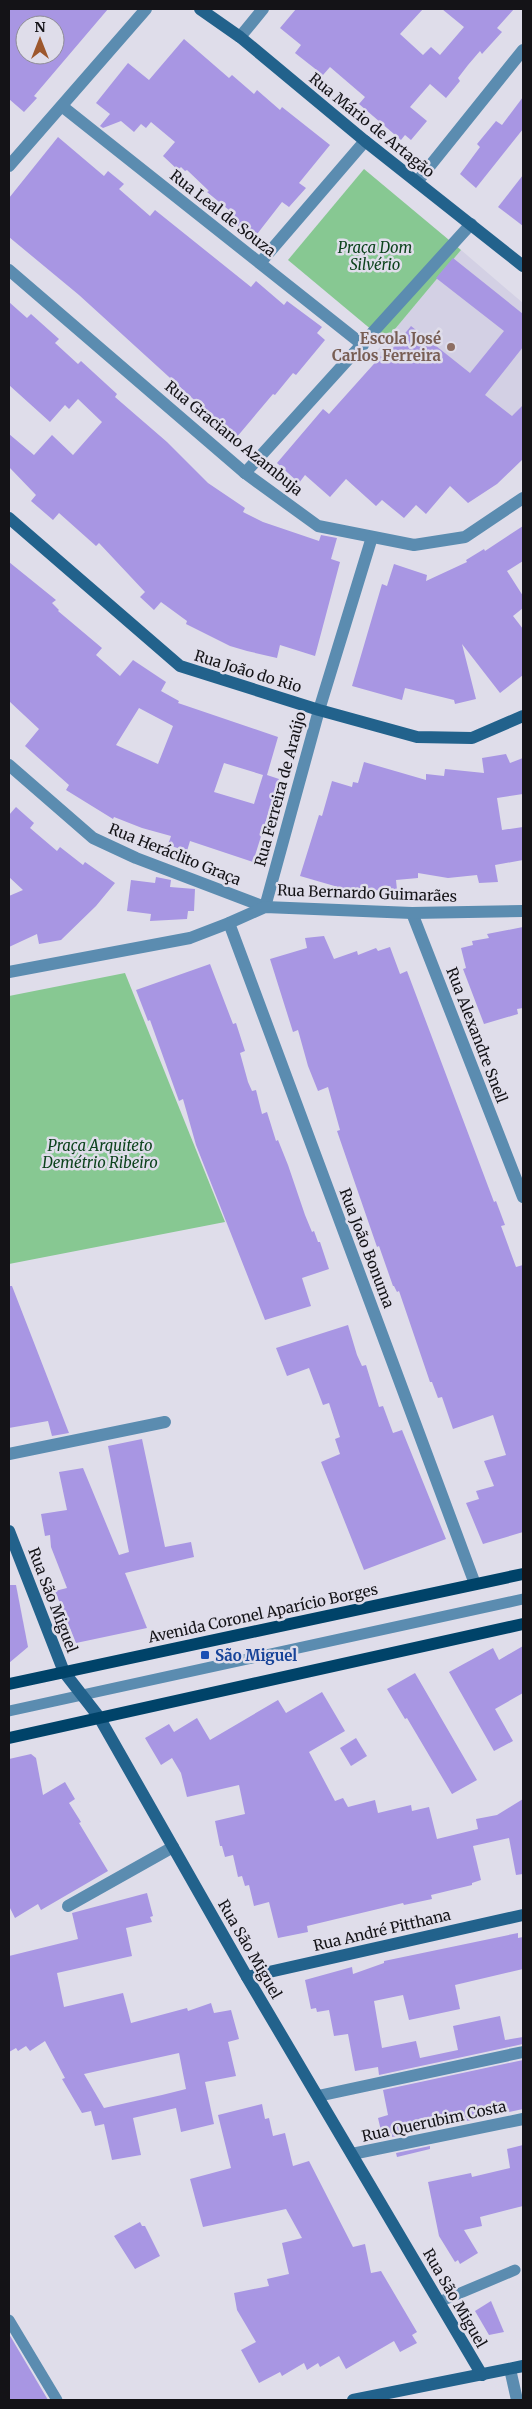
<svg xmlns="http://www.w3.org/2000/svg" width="532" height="2409" font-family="Merriweather,serif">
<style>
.built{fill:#d3d0e4}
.green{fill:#87c892}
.building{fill:#a896e3;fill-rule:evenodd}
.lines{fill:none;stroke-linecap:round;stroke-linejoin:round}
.lane{stroke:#5b8cb0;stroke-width:11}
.street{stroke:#5b8cb0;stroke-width:12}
.secondary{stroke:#22628c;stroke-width:12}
.primary{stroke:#004369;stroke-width:12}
.education-dot{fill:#8d6e63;stroke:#dfddea;stroke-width:2}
.transit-dot{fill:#1a4fb4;stroke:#dfddea;stroke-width:2}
.labels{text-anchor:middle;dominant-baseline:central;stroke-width:5;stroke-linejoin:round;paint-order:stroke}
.street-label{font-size:15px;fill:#141317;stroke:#dfddea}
.park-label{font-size:15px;font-style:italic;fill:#0d431d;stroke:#dfddea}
.education-label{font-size:15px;font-weight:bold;fill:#785e54;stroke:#dfddea;text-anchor:end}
.transit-label{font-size:15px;font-weight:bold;fill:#164399;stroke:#dfddea;text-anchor:start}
</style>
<rect width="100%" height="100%" fill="#dfddea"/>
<polygon class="built" points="461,250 523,303 523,406 489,448 375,353"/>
<g class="green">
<polygon points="364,169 461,250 385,341 288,260"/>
<polygon points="125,973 225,1222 9,1264 9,996"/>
</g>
<g class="building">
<path d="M 9,9 L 108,9 L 34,96 L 37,98 L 24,112 L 9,99 ZM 25,25 L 55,25 L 55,55 L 25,55 Z"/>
<polygon points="296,9 423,9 400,34 423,55 431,47 440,55 464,27 442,9 514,9 497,28 502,32 482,54 480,51 468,65 458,78 460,81 446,98 430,84 410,107 427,121 411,140 405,135 401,140 359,104 365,97 330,67 323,75 295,53 301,45 280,28"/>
<polygon points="184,39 229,78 232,75 254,94 257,90 280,110 282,107 330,145 299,183 306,188 289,207 282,202 254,238 231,220 235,215 207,192 209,191 187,170 185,171 181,167 178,170 163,156 175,142 151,122 146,128 141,124 134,132 121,121 103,128 100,126 110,114 96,103 128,63 149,80"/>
<polygon points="523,97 523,129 476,188 460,174 480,147 477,144 496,121 502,125"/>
<polygon points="58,137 104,176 108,171 124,184 119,189 150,216 155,210 251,287 256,281 284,305 287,301 322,327 317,333 325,340 296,375 293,373 275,395 273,394 236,438 79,295 9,237 9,198"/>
<polygon points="523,175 523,226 498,207"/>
<polygon points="453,258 523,314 523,347 485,395 512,416 523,405 523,459 497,484 468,503 450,486 426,514 416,505 404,518 382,500 376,506 346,479 330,497 305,475 299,483 277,463 323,409 329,414 381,356 384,359 411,326 470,373 504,331 436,278"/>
<polygon points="9,302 27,318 31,314 59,339 55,343 78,364 81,361 117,394 115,397 167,442 208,483 245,508 243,512 263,522 319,541 321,535 337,538 331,559 340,562 315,656 280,645 277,658 247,651 230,646 186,624 187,621 161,602 154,610 140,597 145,592 99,543 96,546 59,513 53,520 31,501 36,495 9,467 9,434 34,455 52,435 73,455 102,422 78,399 69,409 65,405 50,422 9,385"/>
<polygon points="523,526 523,561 507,571 523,596 523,608 513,616 523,629 523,675 500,693 462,644 476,699 455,704 454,700 405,688 402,700 352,686 382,584 387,586 394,564 427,575 426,581 467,562 466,560 484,549 485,551"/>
<path d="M 9,562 L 56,600 L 52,603 L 59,610 L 58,611 L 102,648 L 96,655 L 120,676 L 133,660 L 166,682 L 161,691 L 179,701 L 178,703 L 278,737 L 267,775 L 279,779 L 253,862 L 190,841 L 187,851 L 168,845 L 171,836 L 142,828 L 114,817 L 113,819 L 66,790 L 69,785 L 25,746 L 39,729 L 9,701 ZM 139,708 L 173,726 L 158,764 L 116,745 ZM 224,763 L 263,775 L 254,804 L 214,792 Z"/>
<polygon points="506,754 510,763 523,758 523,794 497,798 502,830 523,827 523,860 495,865 498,882 479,883 477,875 448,878 418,873 418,878 396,880 397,890 337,891 338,887 300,876 319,815 322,816 332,781 352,787 353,782 358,783 364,762 426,780 426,774 444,776 445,769 484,773 482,758"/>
<polygon points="16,807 34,823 30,828 57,851 60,847 83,865 85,862 115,883 96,906 61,940 39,944 37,934 9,947 9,896 23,890 9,877 9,815"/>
<polygon points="156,877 171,880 170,887 195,889 194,911 188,911 187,919 150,921 151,914 127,911 131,880 155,883"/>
<polygon points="523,927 523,1008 517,1009 518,1014 484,1024 463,969 466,968 461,948 473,945 472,941 489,938 487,934"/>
<polygon points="324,936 334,959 357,951 358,955 376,948 378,951 390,947 400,974 407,971 494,1202 496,1201 505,1225 501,1226 516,1267 523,1265 523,1532 483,1544 466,1503 479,1499 476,1491 494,1486 484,1461 506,1455 493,1415 453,1429 442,1397 438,1398 432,1382 430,1382 399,1291 397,1292 394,1286 393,1286 379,1246 377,1247 337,1131 340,1130 328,1087 318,1091 308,1066 298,1030 293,1032 270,959 307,948 305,938"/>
<polygon points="210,964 233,1024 236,1023 245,1051 240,1053 248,1082 252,1091 256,1090 262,1114 267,1112 276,1141 278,1140 288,1165 305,1215 312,1232 314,1231 318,1242 320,1242 329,1269 302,1278 311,1306 265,1320 196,1145 183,1099 179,1101 150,1020 148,1021 136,990"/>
<polygon points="9,1286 12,1286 69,1433 52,1436 48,1421 9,1428"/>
<polygon points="348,1325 357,1355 362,1366 366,1365 379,1407 383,1406 393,1433 402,1430 446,1539 364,1570 321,1462 340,1454 335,1439 340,1437 329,1403 323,1405 309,1368 287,1376 276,1348"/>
<polygon points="142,1439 165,1547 191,1542 194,1557 125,1573 147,1628 76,1643 55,1591 67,1588 51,1547 50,1535 45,1536 41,1514 67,1510 59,1472 83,1468 119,1555 129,1552 108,1446"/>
<polygon points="9,1585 16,1585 28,1647 9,1663"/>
<polygon points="523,1646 523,1693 495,1709 513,1741 494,1751 449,1672 493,1648 499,1660"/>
<polygon points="415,1673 477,1780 452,1794 407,1718 405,1719 387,1689"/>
<polygon points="322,1692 345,1731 309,1752 335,1801 343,1798 348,1807 375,1800 378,1813 411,1805 412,1811 429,1807 437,1839 478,1829 476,1819 497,1815 523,1799 523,1874 516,1875 509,1838 473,1846 481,1880 472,1883 472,1885 431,1895 432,1899 404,1905 403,1903 307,1926 308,1932 278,1938 269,1902 254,1906 249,1885 245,1886 242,1876 238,1877 233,1855 225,1857 222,1846 220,1846 215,1821 245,1814 239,1785 187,1797 181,1773 172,1758 161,1765 145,1738 169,1724 174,1732 197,1718 210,1740 278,1700 286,1713"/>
<polygon points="356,1738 367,1756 351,1766 340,1748"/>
<polygon points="31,1754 36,1758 43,1795 65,1782 75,1799 69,1803 81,1822 79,1823 108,1871 41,1910 38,1904 15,1918 9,1906 9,1759"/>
<path d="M 147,1893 L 153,1916 L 150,1917 L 152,1922 L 126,1928 L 132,1956 L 57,1973 L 64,2007 L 123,1993 L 131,2023 L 187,2008 L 188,2011 L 211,2003 L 214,2013 L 231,2010 L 239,2039 L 228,2042 L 236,2076 L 205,2082 L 214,2124 L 181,2132 L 176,2108 L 133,2118 L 141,2155 L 112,2160 L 104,2124 L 95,2126 L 91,2111 L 82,2113 L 62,2079 L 65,2078 L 45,2041 L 30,2051 L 26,2046 L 18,2051 L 16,2048 L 9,2052 L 9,1956 L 78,1939 L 72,1913 ZM 179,2053 L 186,2089 L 162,2095 L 104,2108 L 84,2074 Z"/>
<polygon points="518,1933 518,1938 523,1937 523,1969 455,1985 460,2009 409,2020 403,1995 374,2001 382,2048 416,2041 420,2058 458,2050 453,2026 500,2016 505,2040 523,2037 523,2044 379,2075 378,2067 355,2071 348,2034 334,2036 329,2010 317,2012 316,2008 311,2009 305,1980 352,1967 353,1974 384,1963 384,1961"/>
<polygon points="523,2060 523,2109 392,2137 391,2133 382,2135 378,2118 388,2115 383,2090"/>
<polygon points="262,2104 265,2119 269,2118 273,2136 285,2133 293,2166 309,2161 353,2247 365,2244 371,2273 381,2271 417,2332 412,2335 417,2343 400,2352 394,2341 346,2369 339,2356 320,2367 318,2363 307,2370 304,2363 282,2376 280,2372 259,2383 241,2350 256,2342 237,2310 234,2293 269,2286 267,2279 289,2274 282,2243 302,2238 286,2209 203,2227 190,2179 231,2168 218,2115"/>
<polygon points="523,2145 523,2206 480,2217 482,2226 464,2230 478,2253 460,2264 458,2260 455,2262 439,2236 428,2182 471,2173 472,2177 510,2168 507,2149"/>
<polygon points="430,2146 430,2149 397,2157 396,2153"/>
<polygon points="140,2222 142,2226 145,2226 160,2256 135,2269 114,2236"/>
<polygon points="491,2301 504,2332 489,2335 475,2311"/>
<polygon points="9,2334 48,2400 9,2400"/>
</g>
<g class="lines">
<g class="lane">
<polyline points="9,1711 523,1599"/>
<polyline points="439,2302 515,2270"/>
<polyline points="9,2320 57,2400"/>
</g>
<g class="street">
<polyline points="240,37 263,9"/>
<polyline points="63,107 363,345"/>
<polyline points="9,166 146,9"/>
<polyline points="417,182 523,50"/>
<polyline points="260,263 365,141"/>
<polyline points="9,270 245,473 318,526 414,545 465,537 523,498"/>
<polyline points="245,473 471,224"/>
<polyline points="9,765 93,838 136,858 265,907"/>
<polyline points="265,907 319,710 372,537"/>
<polyline points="412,913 523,1197"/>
<polyline points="229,923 475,1584"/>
<polyline points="9,972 190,938 229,923 265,907 412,913 523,911"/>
<polyline points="9,1454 165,1422"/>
<polyline points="68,1906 173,1847"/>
<polyline points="318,2096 523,2052"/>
<polyline points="352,2154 523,2119"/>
<polyline points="510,2369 517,2400"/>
</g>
<g class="secondary">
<polyline points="200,9 240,37 365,141 523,266"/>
<polyline points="9,518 180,666 319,710 417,737 472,738 523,716"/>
<polyline points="9,1531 64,1672 99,1717 247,1977 482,2375"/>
<polyline points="247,1977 523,1915"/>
<polyline points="353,2400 523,2366"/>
</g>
<g class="primary">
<polyline points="9,1684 523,1574"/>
<polyline points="9,1738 523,1624"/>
</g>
</g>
<circle class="education-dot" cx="451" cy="347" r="5"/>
<rect class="transit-dot" x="200" y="1650" width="10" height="10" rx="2.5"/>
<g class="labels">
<g class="street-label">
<text transform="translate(372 125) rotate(39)">Rua Mário de Artagão</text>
<text transform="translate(223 213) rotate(38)">Rua Leal de Souza</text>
<text transform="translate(234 438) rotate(39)">Rua Graciano Azambuja</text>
<text transform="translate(248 671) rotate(17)">Rua João do Rio</text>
<text transform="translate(280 789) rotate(-75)">Rua Ferreira de Araújo</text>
<text transform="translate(175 854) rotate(22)">Rua Heráclito Graça</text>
<text transform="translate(367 893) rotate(2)">Rua Bernardo Guimarães</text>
<text transform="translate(477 1035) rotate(69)">Rua Alexandre Snell</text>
<text transform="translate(367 1248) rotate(69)">Rua João Bonuma</text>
<text transform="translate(53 1600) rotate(69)">Rua São Miguel</text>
<text transform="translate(263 1613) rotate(-12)">Avenida Coronel Aparício Borges</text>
<text transform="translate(382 1930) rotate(-13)">Rua André Pitthana</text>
<text transform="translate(250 1949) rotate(60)">Rua São Miguel</text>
<text transform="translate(434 2121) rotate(-12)">Rua Querubim Costa</text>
<text transform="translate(455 2298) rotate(60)">Rua São Miguel</text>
</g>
<g class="park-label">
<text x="375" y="247">Praça Dom<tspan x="375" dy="17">Silvério</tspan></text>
<text x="100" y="1145">Praça Arquiteto<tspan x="100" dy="17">Demétrio Ribeiro</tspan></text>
</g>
<g class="education-label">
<text x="441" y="338">Escola José<tspan x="441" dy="17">Carlos Ferreira</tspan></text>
</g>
<g class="transit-label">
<text x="215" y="1655">São Miguel</text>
</g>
</g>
<rect width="532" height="2409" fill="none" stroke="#141317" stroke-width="20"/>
<g transform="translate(40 40)"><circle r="24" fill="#dfddea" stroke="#8e8c96"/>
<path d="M0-4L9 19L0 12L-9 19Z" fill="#9d572d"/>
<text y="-8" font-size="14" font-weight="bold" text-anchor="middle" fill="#141317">N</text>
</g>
</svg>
